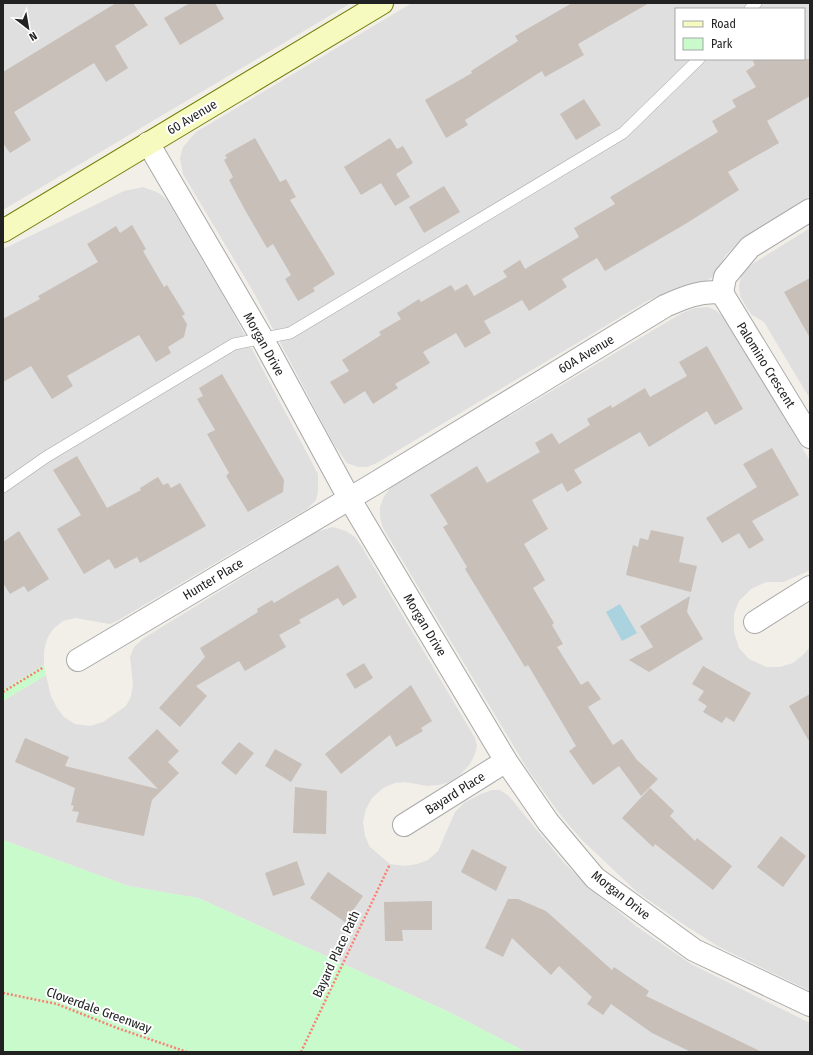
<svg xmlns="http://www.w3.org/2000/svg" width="813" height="1055" font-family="'Fira Sans Condensed',sans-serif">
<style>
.residential{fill:#e0dfdf;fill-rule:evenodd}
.park{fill:#c8facc}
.water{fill:#aad3df}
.building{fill:#c7bfb8}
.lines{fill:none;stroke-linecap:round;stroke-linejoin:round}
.service-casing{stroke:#a9a9a9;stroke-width:12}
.minor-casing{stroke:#a9a9a9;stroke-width:24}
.secondary-casing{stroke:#707d05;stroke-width:24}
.path{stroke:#fa8072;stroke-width:2.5;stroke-dasharray:2 2;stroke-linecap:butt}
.service{stroke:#fff;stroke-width:11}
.minor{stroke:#fff;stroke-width:22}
.secondary{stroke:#f7fabf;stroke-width:22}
.labels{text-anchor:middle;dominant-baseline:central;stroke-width:4;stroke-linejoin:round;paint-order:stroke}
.street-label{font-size:13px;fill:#222;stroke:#fff}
</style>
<rect width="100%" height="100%" fill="#f2efe9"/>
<g class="residential">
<polygon points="3,3 351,3 3,210"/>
<path d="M 412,3 L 810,3 L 810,196 L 737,244 L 726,255 L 713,277 L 703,283 L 678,288 L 647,301 L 377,463 L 367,467 L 358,467 L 347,463 L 333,443 L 254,293 L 183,174 L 180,158 L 183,147 L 196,132 ZM 676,9 L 804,9 L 804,59 L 676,59 Z"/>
<polygon points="143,187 159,193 167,200 232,311 318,474 318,492 316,500 307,509 117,621 110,624 75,618 63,621 53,629 47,639 44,651 44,665 3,690 3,249 124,191"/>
<polygon points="810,228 810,399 764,322 752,315 747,308 740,296 739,286 741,276 749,266"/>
<polygon points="708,307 717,311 725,319 810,461 810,570 784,582 766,582 751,589 739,601 734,614 734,632 739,648 749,659 766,667 780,667 793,663 804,654 810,647 810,991 719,947 683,924 637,892 582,840 562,817 528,770 383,528 380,517 380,507 384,496 391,487 682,313 695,308"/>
<polygon points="333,527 346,531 355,537 362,547 475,738 477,746 475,754 470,764 459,776 450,782 439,785 428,786 405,782 395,783 383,788 372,798 366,809 363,822 365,836 370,847 390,864 405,866 417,864 428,860 438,851 455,812 465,802 481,794 492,790 500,790 509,796 517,806 566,865 596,893 636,926 691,964 810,1023 810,1052 526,1052 449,1012 198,898 128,886 3,840 3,701 46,675 51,696 57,708 64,717 75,724 90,726 103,722 126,706 131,696 133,685 130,657 134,647 144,638 316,532"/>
</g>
<g class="park">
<polygon points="44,665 46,675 3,701 3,690"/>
<polygon points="3,840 128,886 198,898 449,1012 526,1052 3,1052"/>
</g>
<polygon class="water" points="620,604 637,633 622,641 606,612"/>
<g class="building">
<polygon points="116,3 133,3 148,25 115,46 128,68 106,82 94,63 14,112 31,140 10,153 3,143 3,72"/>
<polygon points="190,3 215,3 224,19 180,45 164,18"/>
<polygon points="572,3 649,3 578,44 584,55 545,77 542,71 465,120 468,125 446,138 425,100 472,73 471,71 518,41 515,36"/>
<polygon points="752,59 810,59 810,96 767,121 779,143 728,172 739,190 687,223 605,271 597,258 562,279 567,287 529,311 522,300 484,321 491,333 465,348 456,333 423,352 430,363 395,384 398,388 373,404 365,391 344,404 330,382 349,371 342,360 381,335 379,332 401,319 397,313 419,299 421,302 451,285 455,291 467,284 474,296 507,277 503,271 520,260 525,269 579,237 574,228 615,204 610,197 718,132 712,121 736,107 732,100 756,87 746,71 755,65"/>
<polygon points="584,99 601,125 576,140 560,114"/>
<polygon points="255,138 280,182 286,179 296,197 290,200 335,274 313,288 315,291 298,301 285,279 291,275 273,244 267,248 245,210 229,180 233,177 224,160 227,158 225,155"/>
<polygon points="390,138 397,149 403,146 413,163 396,174 410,197 395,206 381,183 361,195 344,167"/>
<polygon points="444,186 460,212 424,233 409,207"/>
<polygon points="132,225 146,249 143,251 164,287 167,285 185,314 182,316 187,324 184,337 168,347 171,353 156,362 139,335 67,376 73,386 52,399 31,366 3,382 3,319 40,299 38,296 98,262 87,244 116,226 120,233"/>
<polygon points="810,278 810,338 784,292"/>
<polygon points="707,346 743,409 715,425 707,411 649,447 640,432 574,470 582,483 567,492 562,483 532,500 548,529 524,544 545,580 533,588 554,623 552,625 563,644 557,647 581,685 588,681 601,699 588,707 613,745 622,739 637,760 658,779 641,796 619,766 593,785 569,751 576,746 528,665 525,667 465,569 467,567 443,527 448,524 430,495 477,466 487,483 540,452 535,443 552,433 559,444 590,425 587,419 611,405 612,408 645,388 650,397 687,376 679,362"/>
<polygon points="222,374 284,480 283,492 248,512 226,476 229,473 207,434 215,430 197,399 203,396 199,388"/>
<polygon points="772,448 799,495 752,521 764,540 749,549 739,533 722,543 706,518 757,487 743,464"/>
<polygon points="77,456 107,508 141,490 140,488 158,477 163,485 168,483 171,488 180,483 206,526 140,563 137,557 115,569 109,559 84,574 57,529 81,515 53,470"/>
<polygon points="651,530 684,537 679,562 697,566 691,592 626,575 633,545 638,547 640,538 648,540"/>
<polygon points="19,531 49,579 28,592 24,586 10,594 3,583 3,542"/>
<polygon points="338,565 357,597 343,606 338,598 299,620 301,623 279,635 286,647 245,671 239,661 196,686 207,696 180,727 159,708 205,657 200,648 258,612 257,609 272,600 274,603"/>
<polygon points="690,596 687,612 703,639 649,672 629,660 653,647 640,626"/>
<polygon points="364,663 373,678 355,689 346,674"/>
<polygon points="703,666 751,693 734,722 726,717 722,723 703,712 707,706 698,700 704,691 692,684"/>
<polygon points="411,685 432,721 421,728 423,731 396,747 390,735 341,774 325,754"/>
<polygon points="810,694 810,743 789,706"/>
<polygon points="157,729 179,751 168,762 179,773 152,800 144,836 76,822 79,812 72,811 74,806 71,805 75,788 15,762 25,738 69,757 65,766 158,789 128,758"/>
<polygon points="239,742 254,753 236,775 221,763"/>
<polygon points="275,749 302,764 291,782 265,766"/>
<polygon points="295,787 327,791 326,834 293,833"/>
<polygon points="650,788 674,811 670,816 695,841 697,838 732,866 713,890 655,844 653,847 622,818"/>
<polygon points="781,836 806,856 783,887 757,867"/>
<polygon points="472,849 507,867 496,891 461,872"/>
<polygon points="297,861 305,885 273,896 265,873"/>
<polygon points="328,872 363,896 345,922 310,898"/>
<polygon points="508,899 518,899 546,911 612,970 614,967 649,991 646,996 762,1052 691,1052 652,1033 611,1004 603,1015 587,1004 592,997 559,966 551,975 512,938 503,957 485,948"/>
<polygon points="432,901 432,930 402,930 403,941 385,941 384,902"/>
</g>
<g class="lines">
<defs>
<g id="service">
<polyline points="750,9 756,3"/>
<polyline points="3,487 46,457 234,344 290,333 623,133 699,59"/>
</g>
<g id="minor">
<polyline points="148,143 262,338 349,498 506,761 548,822 595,878 694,950 810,1005"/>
<polyline points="722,293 810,437"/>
<polyline points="722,293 725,277 750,247 810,210"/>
<polyline points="755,622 810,587"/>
<path d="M 78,660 L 374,484 L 665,306 C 683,298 701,290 722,293"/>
<polyline points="404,825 506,761"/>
</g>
<polyline id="secondary" points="3,231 382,3"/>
</defs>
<use href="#service" class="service-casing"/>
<use href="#minor" class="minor-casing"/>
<use href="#secondary" class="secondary-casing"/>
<g class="path">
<polyline points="3,692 44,667"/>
<polyline points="3,993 57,1004 117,1028 187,1052"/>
<polyline points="301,1052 390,864"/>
</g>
<use href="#service" class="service"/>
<use href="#minor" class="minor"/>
<use href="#secondary" class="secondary"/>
</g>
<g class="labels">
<g class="street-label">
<text transform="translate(192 117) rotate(-31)">60 Avenue</text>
<text transform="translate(264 344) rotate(61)">Morgan Drive</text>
<text transform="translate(586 354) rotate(-31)">60A Avenue</text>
<text transform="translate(766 365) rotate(58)">Palomino Crescent</text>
<text transform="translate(213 579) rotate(-31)">Hunter Place</text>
<text transform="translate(425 625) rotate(59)">Morgan Drive</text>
<text transform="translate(455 793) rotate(-32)">Bayard Place</text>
<text transform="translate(621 895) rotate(38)">Morgan Drive</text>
<text transform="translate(336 954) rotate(-65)">Bayard Place Path</text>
<text transform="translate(99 1010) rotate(20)">Cloverdale Greenway</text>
</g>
</g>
<rect width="813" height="1055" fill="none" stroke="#222222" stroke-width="8"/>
<rect x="675" y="8" width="130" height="52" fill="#ffffff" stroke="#a7a7a7"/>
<rect x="683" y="21" width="20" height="6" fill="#f7fabf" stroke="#a7a7a7"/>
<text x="711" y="28" font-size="12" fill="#222222">Road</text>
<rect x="683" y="38" width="20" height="12" fill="#c8facc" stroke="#a7a7a7"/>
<text x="711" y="48" font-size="12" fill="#222222">Park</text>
<g transform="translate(28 28) rotate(149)" stroke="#ffffff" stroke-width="3" paint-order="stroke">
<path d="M0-3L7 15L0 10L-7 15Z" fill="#222222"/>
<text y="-6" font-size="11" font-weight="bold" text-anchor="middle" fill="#222222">N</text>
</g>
</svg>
